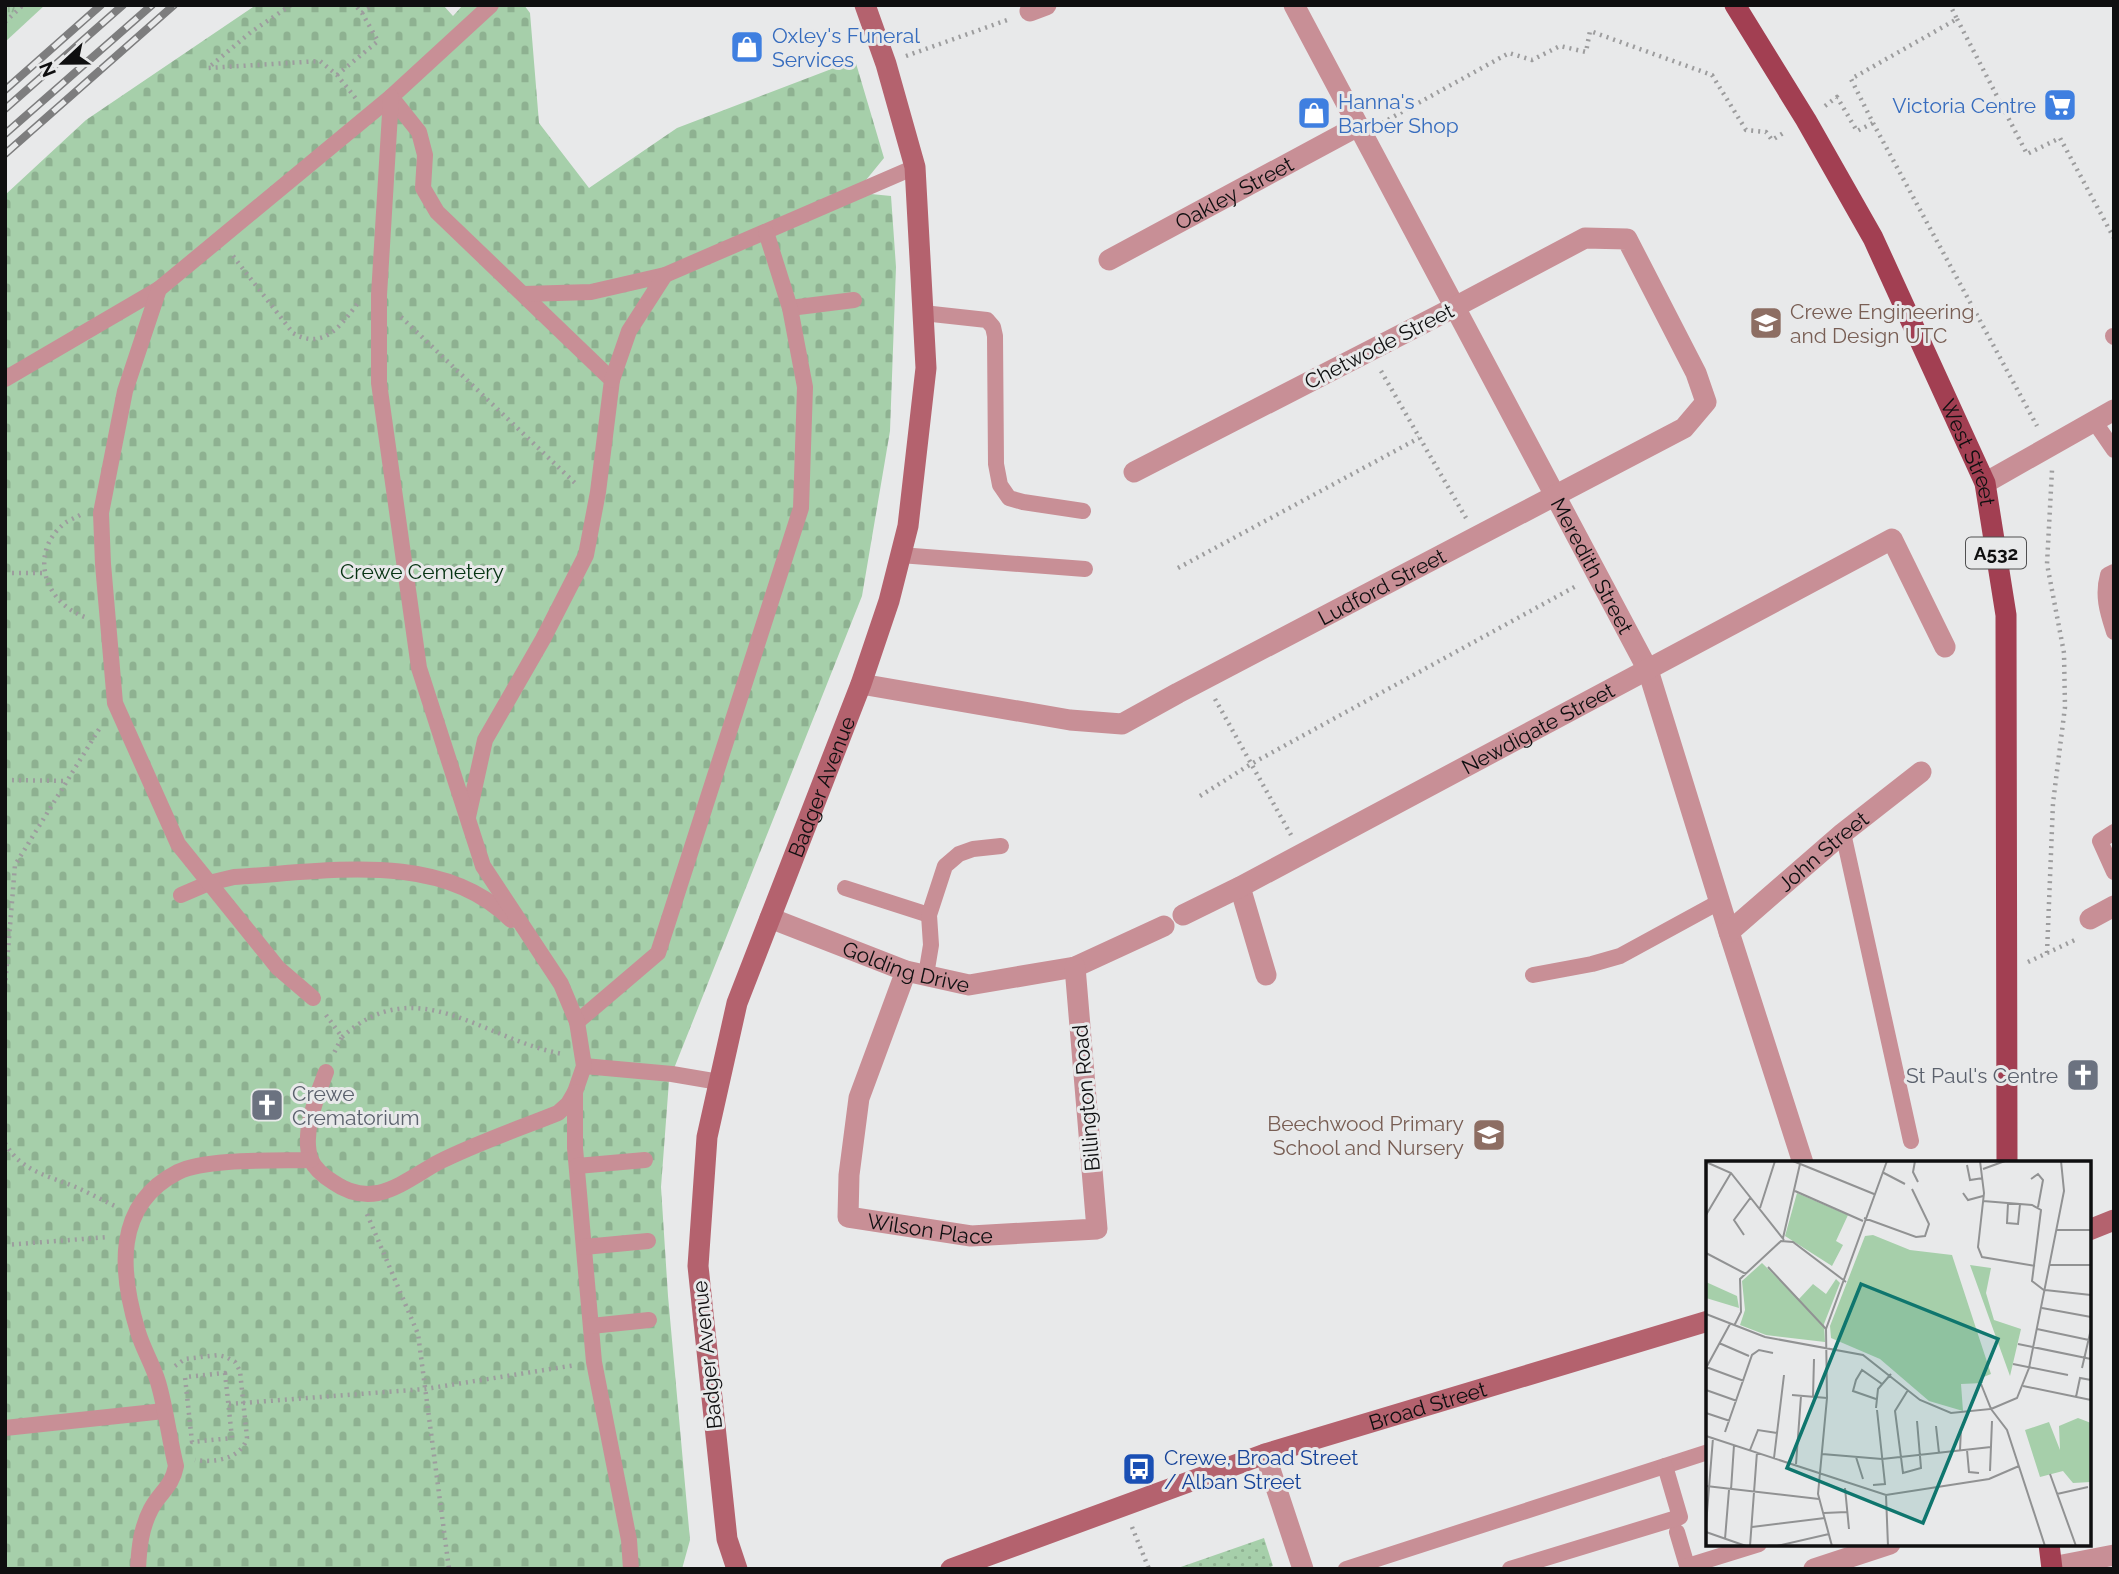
<svg xmlns="http://www.w3.org/2000/svg" width="2119" height="1574" font-family="Raleway,sans-serif">
<style>
.grass{fill:url(#grass-tufts)}
.cemetery{fill:url(#cemetery-stones)}
.garden{fill:url(#garden-dots)}
.lines{fill:none;stroke-linecap:round;stroke-linejoin:round}
.path{stroke:#9d9d9e;stroke-width:4.5;stroke-dasharray:2 5;stroke-linecap:butt}
.lane{stroke:#c88f96;stroke-width:16}
.street{stroke:#c88f96;stroke-width:21}
.secondary{stroke:#b4626e;stroke-width:21}
.primary{stroke:#a23f52;stroke-width:21}
.rail-casing{stroke:#7d7d7e;stroke-width:8}
.rail{stroke:#e8e9ea;stroke-width:5;stroke-dasharray:16;stroke-linecap:butt}
.labels{text-anchor:middle;dominant-baseline:central;stroke-width:6;stroke-linejoin:round;paint-order:stroke}
.shield{fill:#e8e9ea;stroke:#505051;stroke-width:2}
.shield-label{font-size:19px;font-weight:bold;fill:#0f0f10}
.shop-label{font-size:21px;fill:#366cbe;stroke:#e8e9ea;text-anchor:start}
.street-label{font-size:21px;fill:#0f0f10;stroke:#e8e9ea}
.education-label{font-size:21px;fill:#785e54;stroke:#e8e9ea;text-anchor:start}
.park-label{font-size:21px;fill:#063312;stroke:#e8e9ea}
.worship-label{font-size:21px;fill:#5b616d;stroke:#e8e9ea;text-anchor:end}
.transit-label{font-size:21px;fill:#164399;stroke:#e8e9ea;text-anchor:start}
.inset-road{fill:none;stroke:#919293;stroke-width:2}
.view{fill:#0f766e;fill-opacity:0.15;stroke:#0f766e;stroke-width:3.5}
.inset-edge{fill:none;stroke:#0f0f10;stroke-width:3.5}
</style>
<defs>
<pattern id="grass-tufts" width="24" height="20" patternUnits="userSpaceOnUse" patternTransform="scale(1.75)"><rect width="24" height="20" fill="#a6cfaa"/><path d="M3 7l-1-3M5 7V3M7 7l1-3M15 17l-1-3M17 17v-4M19 17l1-3" fill="none" stroke="#8eb191"/></pattern>
<pattern id="cemetery-stones" width="16" height="16" patternUnits="userSpaceOnUse" patternTransform="scale(1.75)"><rect width="16" height="16" fill="#a6cfaa"/><path d="M2 7V4a2 2 0 0 1 4 0v3zM10 15v-3a2 2 0 0 1 4 0v3z" fill="#8eb191"/></pattern>
<pattern id="garden-dots" width="8" height="8" patternUnits="userSpaceOnUse" patternTransform="scale(1.75)"><rect width="8" height="8" fill="#a6cfaa"/><path d="M2 2h.1M6 6h.1" fill="none" stroke="#8eb191" stroke-width="1.8" stroke-linecap="round"/></pattern>
</defs>
<rect width="100%" height="100%" fill="#e8e9ea"/>
<polygon class="grass" points="5,5 45,5 5,42"/>
<polygon class="cemetery" points="256,5 443,5 453,16 463,5 524,5 530,13 539,123 589,188 677,128 855,60 884,158 866,180 871,194 891,196 896,267 890,431 862,596 669,1081 661,1187 668,1296 690,1540 682,1569 5,1569 5,195 86,120"/>
<polygon class="garden" points="1264,1538 1273,1566 1265,1569 1175,1569"/>
<g class="lines">
<g class="path">
<polyline points="291,5 251,32 208,68 320,61 337,75 358,101"/>
<polyline points="362,13 372,5"/>
<polyline points="1957,19 2027,154 2060,138 2114,238"/>
<polyline points="5,22 23,5"/>
<polyline points="906,56 1010,19"/>
<polyline points="337,75 378,41 362,13 355,5"/>
<polyline points="1825,106 1837,97 1857,131 1873,123 1851,79 1957,19 1950,5"/>
<polyline points="1382,123 1509,53 1532,60 1560,46 1586,52 1590,31 1712,75 1746,130 1766,132 1772,140 1785,132"/>
<polyline points="1873,123 2037,426"/>
<path d="M 233,256 L 293,333 C 324,351 341,325 358,303"/>
<polyline points="401,317 577,485"/>
<polyline points="1381,371 1466,518"/>
<path d="M 80,515 C 75,518 69,520 65,523 C 27,553 45,605 88,618"/>
<polyline points="1178,568 1419,438"/>
<polyline points="5,573 45,573"/>
<polyline points="1215,699 1291,835"/>
<polyline points="5,780 67,781"/>
<polyline points="1200,796 1251,764 1578,585"/>
<polyline points="2047,953 2053,803 2065,707 2064,653 2047,564 2052,470"/>
<polyline points="2028,962 2077,939"/>
<polyline points="5,987 15,865 101,726"/>
<polyline points="326,1015 342,1037 333,1055"/>
<path d="M 342,1037 C 417,969 483,1040 563,1054"/>
<path d="M 5,1143 C 21,1172 50,1176 78,1188 C 91,1194 104,1201 117,1207"/>
<polyline points="367,1214 418,1334 449,1569"/>
<polyline points="5,1245 109,1237"/>
<path d="M 175,1366 L 185,1359 L 218,1355 L 226,1357 L 235,1362 L 240,1371 L 247,1438 C 241,1459 215,1463 195,1460"/>
<polygon points="225,1373 232,1438 192,1442 185,1377"/>
<polyline points="229,1404 425,1389 576,1365"/>
<polyline points="1132,1527 1149,1569"/>
</g>
<g class="lane">
<polyline points="391,97 419,132 425,155 423,188 437,212 612,380 598,492 586,555 543,639 485,740 468,817"/>
<polyline points="524,294 591,292 665,275 915,167"/>
<polyline points="790,308 854,300"/>
<polyline points="923,313 987,320 993,327 995,336 996,464 1000,485 1009,498 1023,502 1083,511"/>
<polyline points="2113,336 2114,337"/>
<polyline points="5,379 159,289"/>
<polyline points="612,380 629,331 665,275"/>
<polyline points="2094,421 2114,450"/>
<polyline points="900,555 1085,569"/>
<path d="M 2114,572 L 2108,575 C 2102,596 2108,613 2114,632"/>
<polyline points="2114,832 2100,841 2114,872"/>
<polyline points="1843,833 1911,1141"/>
<polyline points="845,888 929,915"/>
<path d="M 181,895 L 209,883 L 234,877 C 324,872 441,849 511,920"/>
<polyline points="926,975 931,945 929,915 945,866 959,854 973,849 1001,846"/>
<polyline points="1533,975 1592,964 1620,956 1719,902"/>
<polyline points="313,998 278,968 178,844 115,703 103,564 101,513 125,391 159,289 391,97 491,5"/>
<polyline points="577,1022 658,953 801,508 805,387 790,308 766,232"/>
<polyline points="584,1066 672,1074 719,1082"/>
<path d="M 326,1072 C 317,1096 301,1134 311,1160 C 315,1169 325,1177 333,1182 C 347,1192 361,1196 378,1193 C 400,1188 420,1172 439,1162 C 477,1143 518,1129 558,1113 L 568,1104 L 575,1092 L 584,1066 L 577,1022 L 561,984 L 483,866 L 419,668 L 379,383 L 379,295 L 391,97"/>
<polyline points="575,1092 575,1148 594,1362 629,1540 631,1569"/>
<polyline points="577,1166 645,1160"/>
<polyline points="584,1247 648,1241"/>
<polyline points="591,1326 649,1320"/>
<polyline points="5,1428 164,1411"/>
<polyline points="1677,1532 1688,1569"/>
<polyline points="1688,1566 1759,1544"/>
<path d="M 138,1569 C 139,1548 141,1528 151,1509 C 160,1492 172,1487 176,1466 C 169,1438 166,1409 158,1382 C 153,1365 143,1349 138,1332 C 120,1273 113,1205 178,1172 C 207,1158 277,1161 311,1160"/>
<polyline points="1346,1569 1708,1452"/>
<polyline points="1510,1569 1680,1517 1665,1466"/>
</g>
<g class="street">
<path id="s1" d="M 1294,5 L 1648,670 L 1729,932 L 1803,1163"/>
<polyline points="1030,11 1046,5"/>
<path id="s2" d="M 1109,260 L 1358,126"/>
<polyline points="1985,483 2114,410"/>
<path id="s3" d="M 861,684 L 1070,720 L 1122,724 L 1178,693 L 1684,428 L 1706,402 L 1696,373 L 1627,239 L 1585,238 L 1455,307 L 1134,472"/>
<polyline points="1240,887 1266,975"/>
<path id="s4" d="M 1183,915 L 1240,887 L 1892,539 L 1945,647"/>
<path id="s5" d="M 770,918 L 906,971 L 969,985 L 1075,967 L 1164,926"/>
<polyline points="2090,919 2114,906"/>
<path id="s6" d="M 1729,932 L 1843,833 L 1921,772"/>
<path id="s7" d="M 906,971 L 859,1098 L 849,1175 L 848,1217 L 971,1236 L 1097,1229 L 1075,967"/>
<polyline points="1265,1454 1303,1569"/>
<polyline points="2052,1567 2114,1555"/>
<polyline points="1814,1569 1890,1544"/>
</g>
<g class="secondary">
<polyline points="2089,1230 2114,1220"/>
<path id="s8" d="M 737,1569 L 727,1539 L 698,1266 L 707,1137 L 737,1003 L 861,684 L 889,601 L 908,526 L 926,368 L 915,167 L 886,64 L 865,5"/>
<path id="s9" d="M 951,1569 L 1265,1454 L 1708,1321"/>
</g>
<g class="primary">
<path id="s10" d="M 1735,5 L 1806,120 L 1873,238 L 1985,483 L 2006,615 L 2007,1163"/>
<polyline points="2049,1544 2052,1569"/>
</g>
<defs>
<g id="rail">
<polyline points="5,90 101,5"/>
<polyline points="5,109 123,5"/>
<polyline points="5,134 152,5"/>
<polyline points="5,154 174,5"/>
</g>
</defs>
<use href="#rail" class="rail-casing"/>
<use href="#rail" class="rail"/>
</g>
<defs>
<symbol id="shop-square" viewBox="-11 -11 22 22"><rect x="-9" y="-9" width="18" height="18" rx="4" fill="#3f7fe0" stroke="#e8e9ea"/><path d="M-5-2.5h2.3a2.7 3.5 0 0 1 5.4 0H5L5.5 6h-11ZM-1.5-2.5h3a1.5 2.3 0 0 0-3 0Z" fill="#fff"/></symbol>
<symbol id="supermarket-square" viewBox="-11 -11 22 22"><rect x="-9" y="-9" width="18" height="18" rx="4" fill="#3f7fe0" stroke="#e8e9ea"/><path d="M-6-5.5h2.5l.6 2H6L4.5 2H-2.5L-4.4-4H-6ZM-1.5 3.2a1.3 1.3 0 1 0 .1 0ZM3 3.2a1.3 1.3 0 1 0 .1 0Z" fill="#fff"/></symbol>
<symbol id="school-square" viewBox="-11 -11 22 22"><rect x="-9" y="-9" width="18" height="18" rx="4" fill="#8d6e63" stroke="#e8e9ea"/><path d="M0-5L7-2L0 1L-7-2ZM-4 1L0 2.5L4 1V4Q0 6-4 4Z" fill="#fff"/></symbol>
<symbol id="church-square" viewBox="-11 -11 22 22"><rect x="-9" y="-9" width="18" height="18" rx="4" fill="#6b7280" stroke="#e8e9ea"/><path d="M-1.2-6h2.4v3.5h3.3v2.4h-3.3V6h-2.4V-.1h-3.3v-2.4h3.3Z" fill="#fff"/></symbol>
<symbol id="bus-square" viewBox="-11 -11 22 22"><rect x="-9" y="-9" width="18" height="18" rx="4" fill="#1a4fb4" stroke="#e8e9ea"/><path d="M-5-6H5V4H4V6H2V4H-2V6H-4V4H-5ZM-3.5-4V0h7V-4ZM-3.5 1.2v1.5H-2V1.2ZM2 1.2v1.5H3.5V1.2Z" fill="#fff"/></symbol>
</defs>
<g fill-rule="evenodd">
<use href="#shop-square" x="728" y="28" width="38" height="38"/>
<use href="#supermarket-square" x="2041" y="86" width="38" height="38"/>
<use href="#shop-square" x="1295" y="94" width="38" height="38"/>
<use href="#school-square" x="1747" y="304" width="38" height="38"/>
<use href="#church-square" x="2064" y="1056" width="38" height="38"/>
<use href="#church-square" x="248" y="1086" width="38" height="38"/>
<use href="#school-square" x="1470" y="1116" width="38" height="38"/>
<use href="#bus-square" x="1120" y="1450" width="38" height="38"/>
</g>
<g class="labels">
<rect class="shield" x="1966" y="537.5" width="60" height="31" rx="5"/>
<g class="shield-label">
<text x="1996" y="553">A532</text>
</g>
<g class="shop-label">
<text x="772" y="35">Oxley's Funeral<tspan x="772" dy="24">Services</tspan></text>
<text x="1338" y="101">Hanna's<tspan x="1338" dy="24">Barber Shop</tspan></text>
<text x="2036" y="105" text-anchor="end">Victoria Centre</text>
</g>
<g class="street-label">
<text stroke="none"><textPath href="#s2" startOffset="142">Oakley Street</textPath></text>
<text transform="translate(1379 346) rotate(-27)">Chetwode Street</text>
<text stroke="none"><textPath href="#s10" startOffset="506">West Street</textPath></text>
<text stroke="none"><textPath href="#s1" startOffset="635">Meredith Street</textPath></text>
<text stroke="none"><textPath href="#s3" startOffset="558">Ludford Street</textPath></text>
<text stroke="none"><textPath href="#s4" startOffset="401">Newdigate Street</textPath></text>
<text stroke="none"><textPath href="#s8" startOffset="805">Badger Avenue</textPath></text>
<text stroke="none"><textPath href="#s6" startOffset="124">John Street</textPath></text>
<text stroke="none"><textPath href="#s5" startOffset="145">Golding Drive</textPath></text>
<text transform="translate(1086 1098) rotate(-95)">Billington Road</text>
<text stroke="none"><textPath href="#s7" startOffset="338">Wilson Place</textPath></text>
<text transform="translate(707 1355) rotate(-96)">Badger Avenue</text>
<text stroke="none"><textPath href="#s9" startOffset="504">Broad Street</textPath></text>
</g>
<g class="education-label">
<text x="1790" y="311">Crewe Engineering<tspan x="1790" dy="24">and Design UTC</tspan></text>
<text x="1464" y="1123" text-anchor="end">Beechwood Primary<tspan x="1464" dy="24">School and Nursery</tspan></text>
</g>
<g class="park-label">
<text x="422" y="571">Crewe Cemetery</text>
</g>
<g class="worship-label">
<text x="2058" y="1075">St Paul's Centre</text>
<text x="292" y="1093" text-anchor="start">Crewe<tspan x="292" dy="24">Crematorium</tspan></text>
</g>
<g class="transit-label">
<text x="1164" y="1457">Crewe, Broad Street<tspan x="1164" dy="24">/ Alban Street</tspan></text>
</g>
</g>
<g transform="translate(1706 1161)">
<rect width="385" height="385" fill="#e8e9ea"/>
<path d="M 56,102 L 93,138 L 107,123 L 120,133 L 130,118 L 134,122 L 118,163 L 119,181 L 60,174 L 34,164 L 39,149 L 36,120 ZM 264,104 L 285,107 L 280,132 L 288,159 L 315,168 L 304,215 Z" fill="#a6cfaa"/>
<path d="M 91,32 L 142,54 L 130,80 L 137,84 L 126,105 L 79,75 ZM 167,74 L 204,89 L 246,94 L 285,213 L 275,217 L 277,222 L 255,223 L 257,250 L 223,240 L 174,198 L 125,177 L 124,165 L 159,75 Z" fill="#a6cfaa"/>
<path d="M 0,121 L 31,135 L 33,147 L 0,137 Z" fill="#a6cfaa"/>
<path d="M 372,257 L 385,262 L 385,321 L 367,322 L 357,310 L 334,316 L 319,269 L 343,261 L 354,289 L 353,265 Z" fill="#a6cfaa"/>
<path class="inset-road" d="M 87,0 L 168,33M 209,0 L 207,11 L 212,21M 274,0 L 278,32 L 272,86 L 276,96 L 329,105M 0,1 L 25,12 L 78,79M 261,4 L 264,19 L 277,17M 277,8 L 299,0M 176,11 L 199,23M 325,18 L 332,13 L 337,19 L 332,46M 89,30 L 157,60M 257,32 L 262,39 L 277,35M 277,40 L 326,44 L 335,49 L 326,120 L 339,130M 302,42 L 301,62 L 312,63 L 314,43M 54,47 L 69,0M 0,54 L 25,12M 158,57 L 210,76 L 219,75 L 223,63 L 206,28M 351,69 L 385,69M 38,74 L 28,59 L 45,36M 77,77 L 94,3M 0,92 L 40,113M 344,104 L 385,104M 62,106 L 120,168M 339,129 L 385,134M 336,147 L 385,156M 0,153 L 59,176 L 157,194 L 214,239 L 245,252 L 285,248 L 275,223M 28,165 L 35,151 L 34,118 L 75,80 L 87,81 L 140,121M 331,168 L 383,179M 13,182 L 43,195M 312,183 L 385,198M 307,203 L 362,214M 0,206 L 38,220M 0,207 L 24,163M 376,207 L 385,168M 317,225 L 385,239M 0,229 L 31,240M 202,229 L 189,250 L 197,312 L 215,307 L 211,260M 86,234 L 121,237M 107,236 L 108,198M 370,236 L 374,217 L 385,219M 170,238 L 147,230 L 150,219 L 156,209 L 176,223M 170,247 L 172,228 L 185,213M 0,252 L 24,260M 230,265 L 233,292M 19,271 L 46,194 L 53,189 L 67,192M 0,275 L 180,334 L 283,318 L 313,305M 44,289 L 52,269 L 71,272M 254,289 L 255,267M 261,289 L 263,311 L 273,312M 116,293 L 176,298 L 285,286M 150,296 L 157,318M 68,297 L 78,214M 90,303 L 95,235M 284,310 L 286,260M 344,313 L 370,385M 167,324 L 179,323 L 171,249M 0,325 L 113,338M 139,327 L 143,368M 25,329 L 28,284M 351,333 L 382,326M 180,334 L 182,385M 118,352 L 141,351M 0,364 L 7,277M 46,366 L 119,357M 0,371 L 40,385M 19,378 L 23,329M 44,385 L 51,291M 71,385 L 123,373M 126,385 L 112,333 L 121,237 L 120,168 L 181,0M 339,385 L 301,269 L 285,248 L 311,237 L 323,207 L 358,30 L 355,0"/>
<path class="view" d="M 155,123 L 292,178 L 217,362 L 81,307 Z"/>
<rect width="385" height="385" class="inset-edge"/>
</g>
<rect width="2119" height="1574" fill="none" stroke="#0f0f10" stroke-width="14"/>
<g transform="translate(63 63) rotate(248)" stroke="#e8e9ea" stroke-width="5" paint-order="stroke">
<path d="M0-5L12 26L0 18L-12 26Z" fill="#0f0f10"/>
<text y="-10" font-size="19" font-weight="bold" text-anchor="middle" fill="#0f0f10">N</text>
</g>
</svg>
